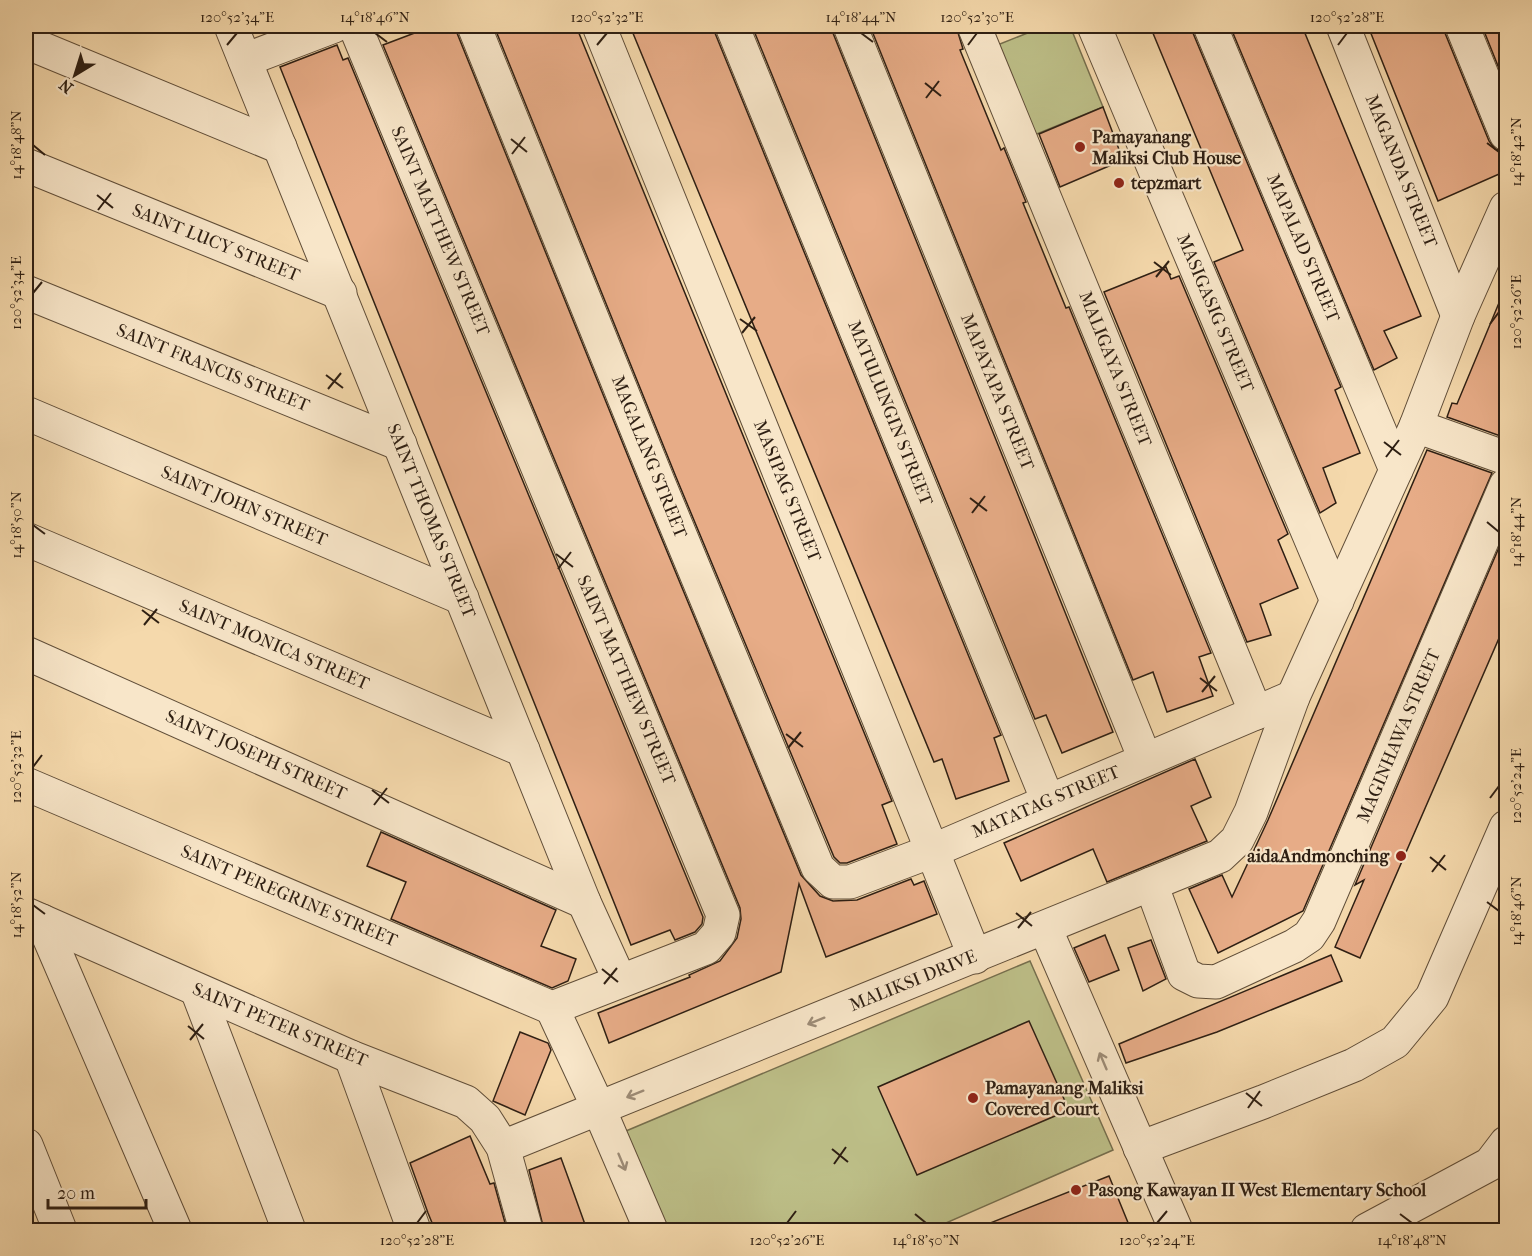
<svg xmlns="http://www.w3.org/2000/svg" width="1532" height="1256" font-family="'IM FELL French Canon',serif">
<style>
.green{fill:#bdbf88;stroke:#766f4e;stroke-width:1.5}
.building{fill:#e7ac87;stroke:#2e1f13;stroke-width:1.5}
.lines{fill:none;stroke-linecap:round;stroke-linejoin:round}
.minor-casing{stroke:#604e39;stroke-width:35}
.minor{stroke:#f8e6c9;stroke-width:33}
.oneway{stroke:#9d8c77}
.ticks{fill:none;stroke:#2e1f13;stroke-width:2}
.poi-dot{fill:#8f2418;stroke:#f8e6c9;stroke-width:2}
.labels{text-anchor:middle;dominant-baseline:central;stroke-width:4.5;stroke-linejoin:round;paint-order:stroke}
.poi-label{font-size:18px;font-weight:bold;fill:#2e1f13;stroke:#f8e6c9;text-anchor:start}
.street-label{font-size:18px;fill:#2e1f13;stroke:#f8e6c9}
.neatline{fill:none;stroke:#2e1f13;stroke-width:2}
.ticks-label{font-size:15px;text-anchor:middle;fill:#2e1f13}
</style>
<rect width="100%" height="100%" fill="#f5d9ac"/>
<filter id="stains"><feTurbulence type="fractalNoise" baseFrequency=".00333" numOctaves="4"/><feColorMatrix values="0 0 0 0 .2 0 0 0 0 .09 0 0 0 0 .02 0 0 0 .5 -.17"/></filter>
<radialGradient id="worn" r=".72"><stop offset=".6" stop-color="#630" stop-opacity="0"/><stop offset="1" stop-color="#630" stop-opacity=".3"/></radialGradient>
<g class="green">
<polygon points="1045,26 1070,26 1103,107 1027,138 990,48"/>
<polygon points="1030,961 1113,1150 930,1230 668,1230 626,1131"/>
</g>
<g class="building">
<polygon points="433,26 456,26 457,33 642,491 801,875 820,896 833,901 857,900 911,879 914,885 924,881 937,914 826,957 799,884 781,972 609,1043 598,1013 690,977 689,975 720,961 737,938 741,919 740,908 383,45"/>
<polygon points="494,26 576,26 892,801 882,805 897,844 847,863 840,863 834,857 676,477"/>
<polygon points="630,26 714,26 715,33 1000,733 1001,735 994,738 1009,781 956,799 942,759 934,762"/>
<polygon points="752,26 832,26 833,33 1113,732 1062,753 1046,715 1035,719"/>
<polygon points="870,26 956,26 963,49 960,50 1001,150 1004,148 1026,202 1023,203 1066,308 1069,307 1211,653 1199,657 1213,696 1167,712 1153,672 1133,680"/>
<polygon points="1150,26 1192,26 1193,33 1341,387 1335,390 1360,453 1323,468 1336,503 1320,513 1214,262 1243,250"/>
<polygon points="1230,26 1302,26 1421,316 1384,331 1397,358 1374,370"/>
<polygon points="1368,26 1444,26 1445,33 1489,141 1495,149 1506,152 1506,171 1438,201"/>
<polygon points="1482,26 1506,26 1506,86"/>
<polygon points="337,45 343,60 348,58 703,917 702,924 695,932 675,940 670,930 631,945 280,67"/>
<polygon points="1103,107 1123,160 1060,187 1039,134"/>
<polygon points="1166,267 1171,279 1179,276 1288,534 1278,540 1298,588 1260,604 1271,635 1247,642 1104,292"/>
<polygon points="1506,286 1506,438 1447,417 1452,403 1457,404"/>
<polygon points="1427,450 1492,473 1303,911 1218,953 1189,889 1222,875 1232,897 1268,820"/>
<polygon points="1506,531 1506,622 1360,958 1335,947 1364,880 1355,885"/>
<polygon points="1195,759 1211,797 1191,806 1207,841 1107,882 1093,849 1021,881 1004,843"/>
<polygon points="381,832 556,910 541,946 576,959 568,981 552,988 391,919 406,882 367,866"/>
<polygon points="1105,935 1119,970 1089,982 1074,948"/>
<polygon points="1151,940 1166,979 1143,991 1128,948"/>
<polygon points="1331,955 1342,981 1217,1032 1126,1063 1119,1044"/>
<polygon points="1029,1021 1069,1110 917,1175 878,1087"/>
<polygon points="520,1032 548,1043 551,1050 525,1115 493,1101"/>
<polygon points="470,1136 490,1184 494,1183 507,1230 435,1230 428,1213 410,1163"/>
<polygon points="561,1158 573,1191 587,1230 544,1230 529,1170"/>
<polygon points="1109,1176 1131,1230 976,1230 975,1229"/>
</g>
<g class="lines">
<defs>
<g id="minor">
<polyline points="231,26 584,902 620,981"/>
<polyline points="355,26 723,915 719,933 706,948 552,1008"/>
<polyline points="474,26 659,484 818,868 833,882 850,882 932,851 1293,697"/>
<polyline points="599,26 975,957"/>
<polyline points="732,26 1048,801"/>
<polyline points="850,26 1145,759"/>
<polyline points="974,26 1256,713"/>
<polyline points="1094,26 1337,601"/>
<polyline points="1210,26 1396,470"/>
<polyline points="1343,26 1458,316"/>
<polyline points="1462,26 1506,134"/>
<polyline points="26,42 280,147"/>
<polyline points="245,60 334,26"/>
<polyline points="26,165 340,293"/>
<polyline points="26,292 400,444"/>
<polyline points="26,413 462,598"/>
<polyline points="1416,426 1506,458"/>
<polyline points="26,539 523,750"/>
<polyline points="26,653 584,902"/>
<polyline points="26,784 552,1008"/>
<polyline points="1151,884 1184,974 1198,981 1216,982 1294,946 1309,936 1319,921 1506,485"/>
<polyline points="26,914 351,1057 466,1102 485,1119 503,1147 526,1230"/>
<polyline points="42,921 175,1230"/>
<polyline points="1045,928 1176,1230"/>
<polyline points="197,990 289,1230"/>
<polyline points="552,1008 599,1109 651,1230"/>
<polyline points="351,1057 414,1230"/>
<polyline points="26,1145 60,1230"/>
<polyline points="503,1147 1220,856 1237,840 1251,812 1293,697 1416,426 1458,316 1506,208"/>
<polyline points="1140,1148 1263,1102 1354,1065 1395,1042 1432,997 1506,827"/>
<polyline points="1367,1230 1490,1164 1506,1143"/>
</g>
</defs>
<use href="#minor" class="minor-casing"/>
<use href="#minor" class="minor"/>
</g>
<defs><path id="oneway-shaft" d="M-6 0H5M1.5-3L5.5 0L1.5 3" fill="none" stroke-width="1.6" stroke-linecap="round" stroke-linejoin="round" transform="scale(1.5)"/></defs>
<g class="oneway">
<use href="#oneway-shaft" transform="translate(816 1021) rotate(158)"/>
<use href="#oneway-shaft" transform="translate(1103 1061) rotate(-113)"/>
<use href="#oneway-shaft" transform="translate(635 1094) rotate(158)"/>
<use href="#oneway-shaft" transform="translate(622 1162) rotate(67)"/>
</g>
<path class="ticks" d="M 375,33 L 387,42M 861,33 L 873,42M 227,45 L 237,33M 597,45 L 607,33M 968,45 L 977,33M 1338,45 L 1347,33M 925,83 L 941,96M 926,98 L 939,81M 511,139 L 527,152M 1487,143 L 1499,152M 33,145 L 45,155M 512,154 L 525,137M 97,195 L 113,208M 98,210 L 111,193M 1154,262 L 1171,275M 1156,277 L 1169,261M 33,293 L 42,282M 740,319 L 757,331M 1490,324 L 1499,312M 742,333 L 755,317M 326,375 L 343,388M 328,389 L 341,373M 1384,442 L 1401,455M 1386,457 L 1399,440M 970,498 L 987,511M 972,513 L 985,496M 1487,522 L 1499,532M 33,525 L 45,534M 556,554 L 573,567M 558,569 L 571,552M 142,610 L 159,623M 144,625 L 157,609M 1200,678 L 1217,691M 1202,692 L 1215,676M 786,734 L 803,747M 788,748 L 801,732M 33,767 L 42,755M 372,790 L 389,803M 1490,798 L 1499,786M 374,805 L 387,788M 1430,857 L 1446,870M 1432,872 L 1445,855M 1487,902 L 1499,911M 33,905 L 45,914M 1016,913 L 1032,926M 1018,928 L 1031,912M 602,969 L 618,982M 604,984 L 617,968M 188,1026 L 204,1039M 190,1040 L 203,1024M 1246,1093 L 1262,1106M 1248,1108 L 1260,1091M 832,1149 L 848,1162M 834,1164 L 846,1147M 915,1214 L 926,1223M 1400,1214 L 1412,1223M 417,1223 L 426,1211M 787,1223 L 796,1211M 1157,1223 L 1167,1211"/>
<g class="poi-dot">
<circle cx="1080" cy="147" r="6"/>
<circle cx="1119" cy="183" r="6"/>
<circle cx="1401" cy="856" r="6"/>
<circle cx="973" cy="1098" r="6"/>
<circle cx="1076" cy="1190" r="6"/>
</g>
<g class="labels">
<g class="poi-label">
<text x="1092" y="137">Pamayanang<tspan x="1092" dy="21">Maliksi Club House</tspan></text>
<text x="1131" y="183">tepzmart</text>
<text x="1389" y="856" text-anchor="end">aidaAndmonching</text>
<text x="985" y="1088">Pamayanang Maliksi<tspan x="985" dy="21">Covered Court</tspan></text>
<text x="1088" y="1190">Pasong Kawayan II West Elementary School</text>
</g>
<g class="street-label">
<text transform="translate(1401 171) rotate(68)">MAGANDA STREET</text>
<text transform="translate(440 231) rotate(67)">SAINT MATTHEW STREET</text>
<text transform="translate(216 243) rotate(22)">SAINT LUCY STREET</text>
<text transform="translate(1303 248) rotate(67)">MAPALAD STREET</text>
<text transform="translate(1215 313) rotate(67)">MASIGASIG STREET</text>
<text transform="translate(213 368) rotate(22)">SAINT FRANCIS STREET</text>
<text transform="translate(1115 369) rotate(68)">MALIGAYA STREET</text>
<text transform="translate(997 392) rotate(68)">MAPAYAPA STREET</text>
<text transform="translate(890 413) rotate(68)">MATULUNGIN STREET</text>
<text transform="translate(649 457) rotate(68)">MAGALANG STREET</text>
<text transform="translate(787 491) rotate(68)">MASIPAG STREET</text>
<text transform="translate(244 506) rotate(23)">SAINT JOHN STREET</text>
<text transform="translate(431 521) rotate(68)">SAINT THOMAS STREET</text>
<text transform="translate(274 645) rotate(23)">SAINT MONICA STREET</text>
<text transform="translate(626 680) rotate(67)">SAINT MATTHEW STREET</text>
<text transform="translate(1399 736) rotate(-67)">MAGINHAWA STREET</text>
<text transform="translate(256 755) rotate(24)">SAINT JOSEPH STREET</text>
<text transform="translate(1046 802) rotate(-23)">MATATAG STREET</text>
<text transform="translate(289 896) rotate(23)">SAINT PEREGRINE STREET</text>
<text transform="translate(913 981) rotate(-22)">MALIKSI DRIVE</text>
<text transform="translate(280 1025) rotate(23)">SAINT PETER STREET</text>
</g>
</g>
<rect width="1532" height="1256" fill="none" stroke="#f5d9ac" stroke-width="66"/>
<g transform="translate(75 75) rotate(218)" stroke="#f8e6c9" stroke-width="4.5" paint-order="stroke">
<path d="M0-4.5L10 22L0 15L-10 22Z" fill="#2e1f13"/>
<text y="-9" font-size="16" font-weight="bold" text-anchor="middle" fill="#2e1f13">N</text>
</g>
<path d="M48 1199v9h98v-9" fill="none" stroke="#2e1f13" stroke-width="3"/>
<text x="57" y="1199" font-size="18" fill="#2e1f13" stroke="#f8e6c9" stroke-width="4.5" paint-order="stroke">20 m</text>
<rect x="33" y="33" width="1466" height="1190" class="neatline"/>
<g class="ticks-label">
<text x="237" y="22">120°52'34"E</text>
<text x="375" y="22">14°18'46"N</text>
<text x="607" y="22">120°52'32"E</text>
<text x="861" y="22">14°18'44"N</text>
<text x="977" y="22">120°52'30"E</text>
<text x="1347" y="22">120°52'28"E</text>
<text transform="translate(16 145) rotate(-90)" y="5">14°18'48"N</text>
<text transform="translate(1516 152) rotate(-90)" y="5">14°18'42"N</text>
<text transform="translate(16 293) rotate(-90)" y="5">120°52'34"E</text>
<text transform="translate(1516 312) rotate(-90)" y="5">120°52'26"E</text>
<text transform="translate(16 525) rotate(-90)" y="5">14°18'50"N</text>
<text transform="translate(1516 532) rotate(-90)" y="5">14°18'44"N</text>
<text transform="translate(16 767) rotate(-90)" y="5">120°52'32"E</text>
<text transform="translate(1516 786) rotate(-90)" y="5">120°52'24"E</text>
<text transform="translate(16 905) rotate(-90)" y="5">14°18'52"N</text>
<text transform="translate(1516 911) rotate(-90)" y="5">14°18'46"N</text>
<text x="417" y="1245">120°52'28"E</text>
<text x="787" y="1245">120°52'26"E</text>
<text x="926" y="1245">14°18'50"N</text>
<text x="1157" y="1245">120°52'24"E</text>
<text x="1412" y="1245">14°18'48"N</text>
</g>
<rect width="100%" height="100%" filter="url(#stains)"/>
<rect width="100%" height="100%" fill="url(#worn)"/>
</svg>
